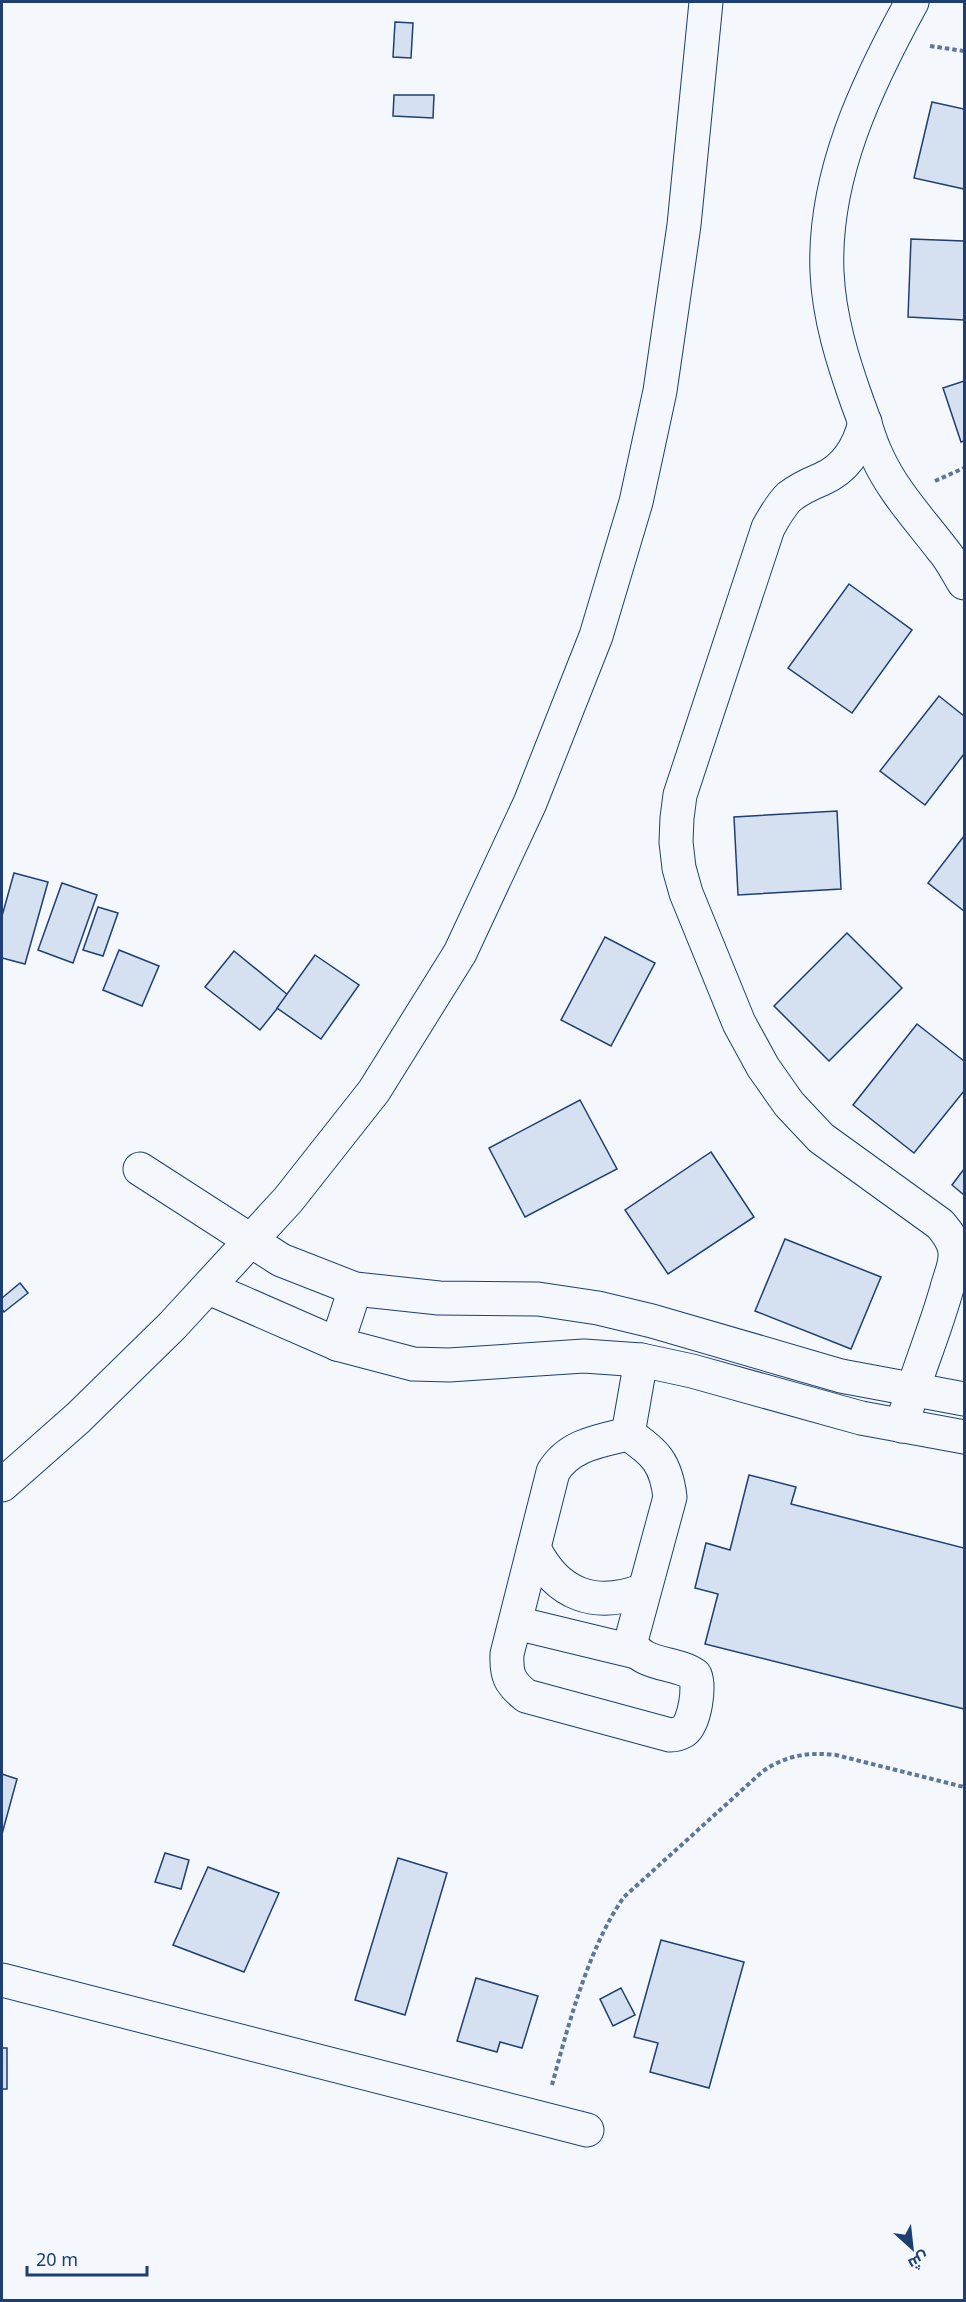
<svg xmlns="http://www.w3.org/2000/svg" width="966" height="2302" font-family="'Noto Sans',Cairo,sans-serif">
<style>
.building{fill:#d5e0f0;stroke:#1d3f73;stroke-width:1.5}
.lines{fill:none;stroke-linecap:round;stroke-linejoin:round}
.minor-casing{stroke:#1d3f73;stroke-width:35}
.major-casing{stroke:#1d3f73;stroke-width:35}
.path{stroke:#5e769c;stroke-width:4;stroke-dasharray:4.5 3;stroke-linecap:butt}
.minor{stroke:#f4f7fb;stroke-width:33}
.major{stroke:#f4f7fb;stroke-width:33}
</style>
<rect width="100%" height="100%" fill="#f4f7fb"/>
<g class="building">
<polygon points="395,22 413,23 411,58 393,57"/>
<polygon points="394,95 434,95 433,118 393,116"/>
<polygon points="932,102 964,109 964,189 914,178"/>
<polygon points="911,239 964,241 964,320 908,317"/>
<polygon points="964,381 964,441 961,442 943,388"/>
<polygon points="849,584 912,630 852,713 788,668"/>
<polygon points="939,696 964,716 964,754 925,805 880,771"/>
<polygon points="837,811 841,889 738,895 734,817"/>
<polygon points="964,836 964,911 928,883"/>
<polygon points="14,873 48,882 25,964 2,958 2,916"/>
<polygon points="62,883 97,895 73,963 38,950"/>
<polygon points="98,907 118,913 103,956 83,950"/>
<polygon points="847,933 902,988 829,1061 774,1006"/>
<polygon points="605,937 655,963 611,1046 561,1020"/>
<polygon points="119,950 159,966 142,1006 103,990"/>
<polygon points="234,951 288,995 260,1030 205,987"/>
<polygon points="315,955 359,985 321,1039 277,1008"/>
<polygon points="917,1024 964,1061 964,1091 914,1153 853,1105"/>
<polygon points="580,1100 617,1169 525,1217 489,1148"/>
<polygon points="711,1152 754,1217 668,1274 625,1210"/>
<polygon points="964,1169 964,1195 952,1185"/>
<polygon points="785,1239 881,1277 851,1349 755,1311"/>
<polygon points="20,1283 28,1293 4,1312 2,1309 2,1298"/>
<polygon points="749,1475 796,1487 791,1504 964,1548 964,1709 705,1644 718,1594 695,1588 706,1543 730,1550"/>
<polygon points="2,1774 17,1779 2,1834"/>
<polygon points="165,1853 189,1860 181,1889 155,1882"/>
<polygon points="398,1858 447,1873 405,2015 355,2000"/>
<polygon points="208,1867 279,1893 244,1972 173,1945"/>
<polygon points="661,1940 744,1962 709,2088 650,2072 658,2043 634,2037"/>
<polygon points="476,1978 538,1996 522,2048 500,2042 497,2052 457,2041"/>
<polygon points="621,1988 635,2015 613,2026 600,1999"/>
<rect x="2" y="2048" width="5" height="41"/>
</g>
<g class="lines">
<defs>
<g id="minor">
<path d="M 912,2 C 867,84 823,176 827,272 C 829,318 843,362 858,404 C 865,421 869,440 877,456 C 892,490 919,519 942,549 C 951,559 957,572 964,583"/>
<path d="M 865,422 C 859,447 847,468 822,479 C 810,484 799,489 789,497 C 780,506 774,517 768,528 L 680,795 L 677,818 L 676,842 L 679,868 L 686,893 L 739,1023 L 763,1067 L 789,1104 L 821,1138 L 940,1224 C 947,1232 954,1241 955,1252 C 956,1265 950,1276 947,1288 C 934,1335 914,1379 902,1426"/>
<polyline points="140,1169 281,1260 355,1289 439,1298 538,1299 598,1308 652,1321 841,1376 964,1399"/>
<polyline points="209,1288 337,1344 413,1364 449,1365 584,1356 641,1360 692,1371 861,1418 964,1437"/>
<polyline points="337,1344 355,1289"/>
<path d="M 628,1434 C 655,1452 666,1463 670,1497 L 631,1641 C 639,1667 676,1661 695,1675 C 700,1687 695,1722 684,1731 C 679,1734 675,1735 670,1735 L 526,1696 C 510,1683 506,1676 507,1654 L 553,1472 C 569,1445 599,1441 628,1434 Z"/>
<polyline points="628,1434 641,1360"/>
<path d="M 534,1548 C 557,1595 595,1609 644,1590"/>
<polyline points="516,1623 636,1652"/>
<polyline points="2,1980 587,2130"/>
</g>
<polyline id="major" points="2,1485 78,1418 172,1326 288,1200 374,1091 460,953 530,803 596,636 636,502 660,391 684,225 706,2"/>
</defs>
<use href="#minor" class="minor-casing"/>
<use href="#major" class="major-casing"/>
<g class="path">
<polyline points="930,46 964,51"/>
<polyline points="935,481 964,468"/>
<path d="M 552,2085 C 568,2026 589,1946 624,1897 L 763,1771 C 787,1755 808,1752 836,1755 L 964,1787"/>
</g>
<use href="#minor" class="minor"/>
<use href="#major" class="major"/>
</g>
<rect width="966" height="2302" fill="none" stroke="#1d3f73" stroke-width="6"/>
<g transform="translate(912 2248) rotate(153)" stroke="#f4f7fb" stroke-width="4.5" paint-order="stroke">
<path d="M0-4.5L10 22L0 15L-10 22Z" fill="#1d3f73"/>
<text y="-9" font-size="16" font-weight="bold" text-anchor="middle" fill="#1d3f73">ش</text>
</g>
<path d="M27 2266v9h120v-9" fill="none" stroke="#1d3f73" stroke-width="3"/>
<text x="36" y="2266" font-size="18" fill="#1d3f73" stroke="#f4f7fb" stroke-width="4.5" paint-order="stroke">20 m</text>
</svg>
